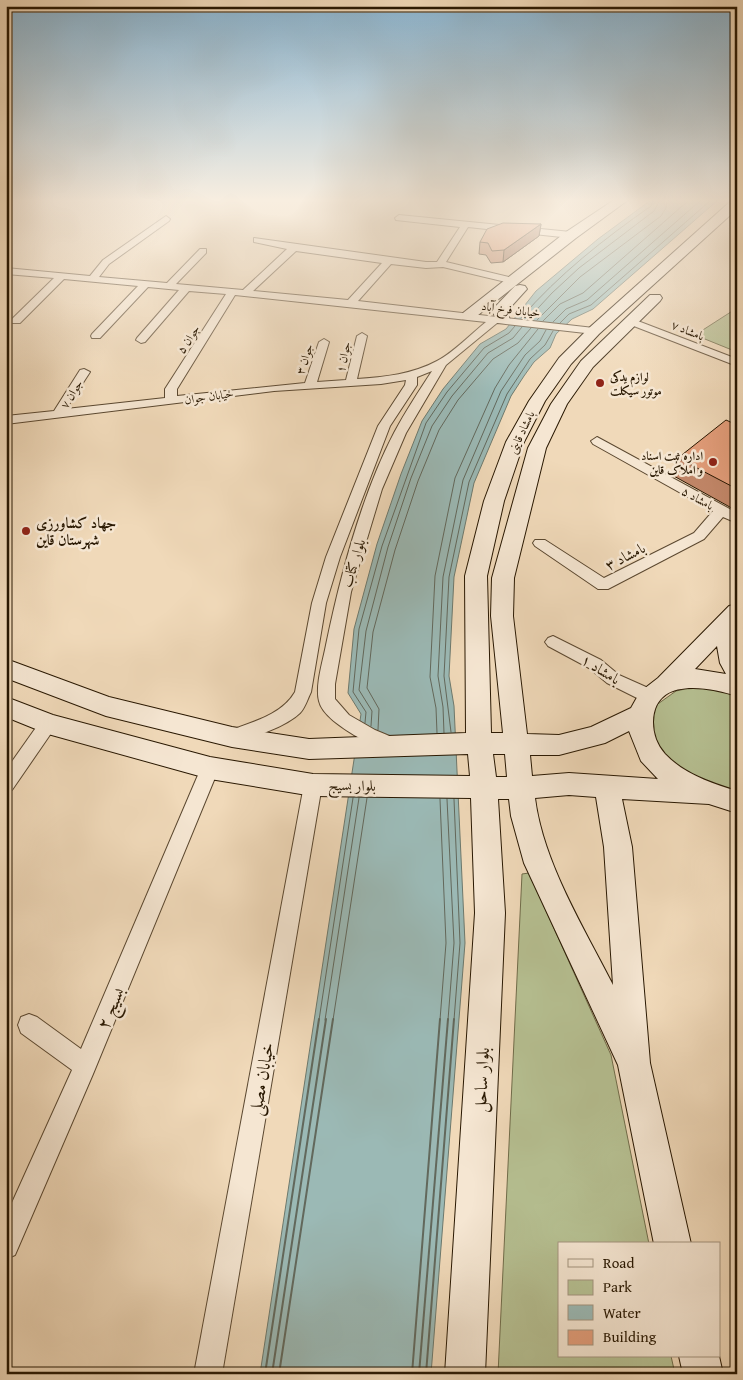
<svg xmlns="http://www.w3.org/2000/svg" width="743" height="1380" font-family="'Gentium Book Plus',Amiri,serif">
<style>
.green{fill:#b6c092;stroke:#706c4a}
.water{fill:#9bb9b5;stroke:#6d796d}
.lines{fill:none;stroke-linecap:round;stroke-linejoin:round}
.shore-far1{stroke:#62685c;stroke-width:1}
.shore{stroke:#62685c;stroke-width:2}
.street-casing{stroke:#5b4830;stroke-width:2}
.secondary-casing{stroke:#291802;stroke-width:2}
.street{fill:#f5e6d2;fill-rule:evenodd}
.secondary{fill:#f5e6d2;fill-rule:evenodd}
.wall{fill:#c28769;stroke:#291802}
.shaded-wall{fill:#9e6e55;stroke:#291802}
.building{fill:#e29d7a;stroke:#291802}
.poi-dot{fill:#8f2418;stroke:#f5e6d2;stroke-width:2}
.labels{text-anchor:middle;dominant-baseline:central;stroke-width:5;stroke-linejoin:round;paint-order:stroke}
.far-street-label{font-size:12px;fill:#291802;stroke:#f5e6d2}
.far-poi-label{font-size:12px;font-weight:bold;fill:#291802;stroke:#f5e6d2;text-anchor:start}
.poi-label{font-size:15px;font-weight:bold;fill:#291802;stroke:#f5e6d2;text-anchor:start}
.street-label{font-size:15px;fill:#291802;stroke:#f5e6d2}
.near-street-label{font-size:18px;fill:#291802;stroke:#f5e6d2}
</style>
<rect width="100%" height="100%" fill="#f0d9b9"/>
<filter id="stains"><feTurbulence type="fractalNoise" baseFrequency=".004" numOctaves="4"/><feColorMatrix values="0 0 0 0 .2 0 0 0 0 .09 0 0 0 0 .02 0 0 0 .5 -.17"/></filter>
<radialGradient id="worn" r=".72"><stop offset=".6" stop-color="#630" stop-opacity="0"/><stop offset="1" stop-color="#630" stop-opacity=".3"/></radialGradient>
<g class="green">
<polygon points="737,308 737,352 695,335"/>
<polygon points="708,684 737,695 737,795 686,775 665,756 650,730 655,706 676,691"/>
<polygon points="529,873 611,1055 649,1244 559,1244 559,1356 671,1356 675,1374 498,1374 522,874"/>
</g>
<polygon class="water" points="651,200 718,200 593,309 572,319 556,334 550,348 534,362 524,376 511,396 474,483 454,577 449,676 454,706 465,943 431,1374 260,1374 361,714 348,693 354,629 377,544 401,474 422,421 443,389 480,344 506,329 536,291 598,239"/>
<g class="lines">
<g class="shore-far1">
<path d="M 521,318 C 559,274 604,239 651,206 L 653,200"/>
<polyline points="528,319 552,293 579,268 654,211 660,200"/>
<polyline points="537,320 580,277 661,216 666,208 667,200"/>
<polyline points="543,321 560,304 583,293 689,200"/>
<polyline points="553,322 566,309 587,300 701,200"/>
<polyline points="560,323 569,314 591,305 711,200"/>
<polyline points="365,723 366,712 353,692 359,629 382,546 426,423 447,392 484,348 509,333 515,326"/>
<polyline points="371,726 372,711 359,690 366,631 388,547 411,478 432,426 452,396 488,353 513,338 522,327"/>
<polyline points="378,730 379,709 367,688 373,632 395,550 418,481 439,430 458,400 493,359 518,343 531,328"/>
<polyline points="451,732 444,676 449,577 469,482 507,394 530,359 545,345 553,331"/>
<polyline points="437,733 436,708 430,677 435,576 455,478 495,388 509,365 538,329"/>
<polyline points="444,733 443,707 438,676 443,577 463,480 501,391 525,355 540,341 546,330"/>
<polyline points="447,799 454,943 448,1020"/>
<polyline points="319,1020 353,798"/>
<polyline points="325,1020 359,798"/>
<polyline points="333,1020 367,798"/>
<polyline points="440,1020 446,943 440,799"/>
<polyline points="454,1020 460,943 454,799"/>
</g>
<g class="shore">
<polyline points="265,1374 319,1019"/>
<polyline points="272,1374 326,1019"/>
<polyline points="279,1374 333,1019"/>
<polyline points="412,1374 440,1019"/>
<polyline points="419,1374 448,1019"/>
<polyline points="426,1374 454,1019"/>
</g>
<defs>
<g id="street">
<path d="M 399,215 L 571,232 L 575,235 L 571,238 L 468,227 L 446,262 L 517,279 L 517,283 L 514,284 L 443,267 L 426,268 L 391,264 L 358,301 L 594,328 L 599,331 L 594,334 L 497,323 L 446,365 L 406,433 L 382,489 L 351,592 L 335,684 L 335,699 L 349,715 L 375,730 L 399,740 L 402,745 L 399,750 C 386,754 366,741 354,735 C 343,728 322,715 319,701 C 315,685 323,661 326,645 C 340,577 362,494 394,433 C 405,412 419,391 432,371 L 417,377 L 417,385 L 390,426 L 340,557 L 326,603 L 311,692 C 308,698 305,708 300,713 C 286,727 251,738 232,744 L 226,742 L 223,737 L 226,732 C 251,722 281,716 295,692 L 312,603 L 326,557 L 378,426 L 405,385 L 406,380 L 381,384 L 274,391 L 6,424 L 6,416 L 54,411 L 80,370 L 84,369 L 90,372 L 66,409 L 165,398 L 165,389 L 226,294 L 189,291 L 145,342 L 141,343 L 136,340 L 137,338 L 179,290 L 148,287 L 100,338 L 92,338 L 91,336 L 92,334 L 138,286 L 64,279 L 20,323 L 12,323 L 12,319 L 54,278 L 6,274 L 6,268 L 90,276 L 103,260 L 166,216 L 170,219 L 169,221 L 109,264 L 99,277 L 167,283 L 200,249 L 206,249 L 206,253 L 176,284 L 243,290 L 287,249 L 254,242 L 254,238 L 426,262 L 437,262 L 460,227 L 396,220 L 395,218 ZM 296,251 L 382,263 L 348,300 L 253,291 ZM 235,295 L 486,322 C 471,334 453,353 437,361 C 413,374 385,377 357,379 L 367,336 L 362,333 L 357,336 L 346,380 L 317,382 L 329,342 L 324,339 L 319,342 L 305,383 L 177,396 L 177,389 Z"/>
<polygon points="735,220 737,221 737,227 731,223"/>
<polygon points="630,318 737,359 737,366 626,323 625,321"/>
<polygon points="597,437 737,513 737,523 723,517 704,539 608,589 598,589 535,546 533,543 535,540 545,540 604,578 694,533 713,511 593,444 591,441"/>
<polygon points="553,636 601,660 619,675 655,691 657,696 655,701 649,702 643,701 607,683 589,668 548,646 545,642 548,638"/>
<polygon points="48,717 54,719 56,724 54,729 12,790 6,792 6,770 42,719"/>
<polygon points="210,761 216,763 219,768 93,1074 15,1255 6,1259 6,1216 72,1070 21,1033 18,1025 21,1017 29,1014 37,1017 81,1049 201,768 204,763"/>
<polygon points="313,777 319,780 322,785 222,1374 194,1374 304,785 307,780"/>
</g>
<g id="secondary">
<polygon points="614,200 628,200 576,238 473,319 463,319 461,316 463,313 566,232"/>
<path d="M 732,200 L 737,200 L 737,209 L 599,334 L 571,364 L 545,401 L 524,442 L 504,501 L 487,576 L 491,733 L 503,733 L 491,616 L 492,578 L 528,448 L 551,404 L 581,361 L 650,295 L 660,295 L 662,298 L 660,301 L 593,367 L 567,404 L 546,448 L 514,578 L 513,616 L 527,734 L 559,735 L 591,727 L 631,708 L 640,692 L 658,678 L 729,606 L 737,604 L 737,696 C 709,687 654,676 653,722 C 653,734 657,745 665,754 C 684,774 711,783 737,791 L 737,813 L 709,804 L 622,799 L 632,847 L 650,1063 L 691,1244 L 654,1244 L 618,1065 L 524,863 L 511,816 L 509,799 L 498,799 L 505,913 L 485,1374 L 445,1374 L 475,913 L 471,798 L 313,796 L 210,779 L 48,734 L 6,717 L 6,697 L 53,715 L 210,757 L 313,774 L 470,776 L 468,754 L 309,759 L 232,747 L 106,716 L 6,678 L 6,659 L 109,697 L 232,727 L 309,739 L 466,733 L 465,576 L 484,501 L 506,442 L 529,401 L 559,358 L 589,328 ZM 717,646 L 720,663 L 726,674 L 695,669 ZM 629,731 L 641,761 L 658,779 L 569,773 L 532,776 L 530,755 L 559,755 L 605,743 ZM 493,754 L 505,754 L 507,777 L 496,777 ZM 569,795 L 596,797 L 604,847 L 613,985 C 584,928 543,862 535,798 Z"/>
<polygon points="520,285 525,286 527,289 507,311 510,320 508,323 498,323 492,310 515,286"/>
<polygon points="679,1356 719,1356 723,1374 683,1374"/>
</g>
</defs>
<use href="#street" class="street-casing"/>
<use href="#secondary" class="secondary-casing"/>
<use href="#street" class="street"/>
<use href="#secondary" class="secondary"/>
</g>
<g class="wall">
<polygon points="541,224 539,236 503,262 491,263 486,255 479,254 480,242"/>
<polygon points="737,425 737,511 672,475 678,458"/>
</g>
<polygon class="shaded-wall" points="541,224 539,236 503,262 504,250"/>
<g class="building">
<polygon points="503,223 541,224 504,250 492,251 488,243 480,242 487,229"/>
<polygon points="726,420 737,425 737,489 678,458"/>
</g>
<linearGradient id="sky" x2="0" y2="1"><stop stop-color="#89b6d4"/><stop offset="0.51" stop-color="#f8eee0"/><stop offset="1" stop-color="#f8eee0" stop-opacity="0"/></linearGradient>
<rect width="743" height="393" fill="url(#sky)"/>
<g class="poi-dot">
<circle cx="600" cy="383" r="5"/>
<circle cx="713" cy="462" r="5"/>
<circle cx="26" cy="531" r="5"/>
</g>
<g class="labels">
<g class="far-street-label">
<text transform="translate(511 309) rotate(7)">خیابان فرخ آباد</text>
<text transform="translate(688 330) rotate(22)">بامشاد ۷</text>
<text transform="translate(188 339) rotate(-57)">جوان ۵</text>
<text transform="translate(343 357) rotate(-77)">جوان ۱</text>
<text transform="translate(304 359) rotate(-72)">جوان ۳</text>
<text transform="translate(71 394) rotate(-58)">جوان ۷</text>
<text transform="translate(209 396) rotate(-8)">خیابان جوان</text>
<text transform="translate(521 432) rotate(-65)">بامشاد قاینی</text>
<text transform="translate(698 498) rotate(29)">بامشاد ۵</text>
</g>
<g class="far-poi-label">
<text x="610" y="376">لوازم یدکی<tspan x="610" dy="14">موتور سیکلت</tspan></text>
<text x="703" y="455" text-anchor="end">اداره ثبت اسناد<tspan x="703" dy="14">و املاک قاین</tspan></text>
</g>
<g class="poi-label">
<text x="36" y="522">جهاد کشاورزی<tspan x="36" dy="17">شهرستان قاین</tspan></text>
</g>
<g class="street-label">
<text transform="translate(625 556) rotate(-27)">بامشاد ۳</text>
<text transform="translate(353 563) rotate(-73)">بلوار کتاب</text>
<text transform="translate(601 669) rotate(32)">بامشاد ۱</text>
<text transform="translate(352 785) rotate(1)">بلوار بسیج</text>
</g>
<g class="near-street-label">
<text transform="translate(110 1008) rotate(-67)">بسیج ۲</text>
<text transform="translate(261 1079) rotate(-80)">خیابان مصلی</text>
<text transform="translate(481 1080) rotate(-87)">بلوار ساحل</text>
</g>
</g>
<rect width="743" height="1380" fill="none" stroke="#f0d9b9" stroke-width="25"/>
<rect x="8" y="8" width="728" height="1365" fill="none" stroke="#291802" stroke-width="2.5"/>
<rect x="12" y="12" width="718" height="1355" fill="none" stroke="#291802"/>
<rect x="558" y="1242" width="162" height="115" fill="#f5e6d2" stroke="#a3947f"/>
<rect x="568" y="1259" width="25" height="8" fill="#f5e6d2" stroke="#a3947f"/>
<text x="603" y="1268" font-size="15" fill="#291802">Road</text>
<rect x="568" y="1280" width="25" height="15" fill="#b6c092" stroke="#a3947f"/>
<text x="603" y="1292" font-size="15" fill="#291802">Park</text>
<rect x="568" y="1305" width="25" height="15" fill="#9bb9b5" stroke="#a3947f"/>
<text x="603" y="1318" font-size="15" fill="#291802">Water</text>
<rect x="568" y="1330" width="25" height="15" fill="#e29d7a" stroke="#a3947f"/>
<text x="603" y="1342" font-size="15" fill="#291802">Building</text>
<rect width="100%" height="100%" filter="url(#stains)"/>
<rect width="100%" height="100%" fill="url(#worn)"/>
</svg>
